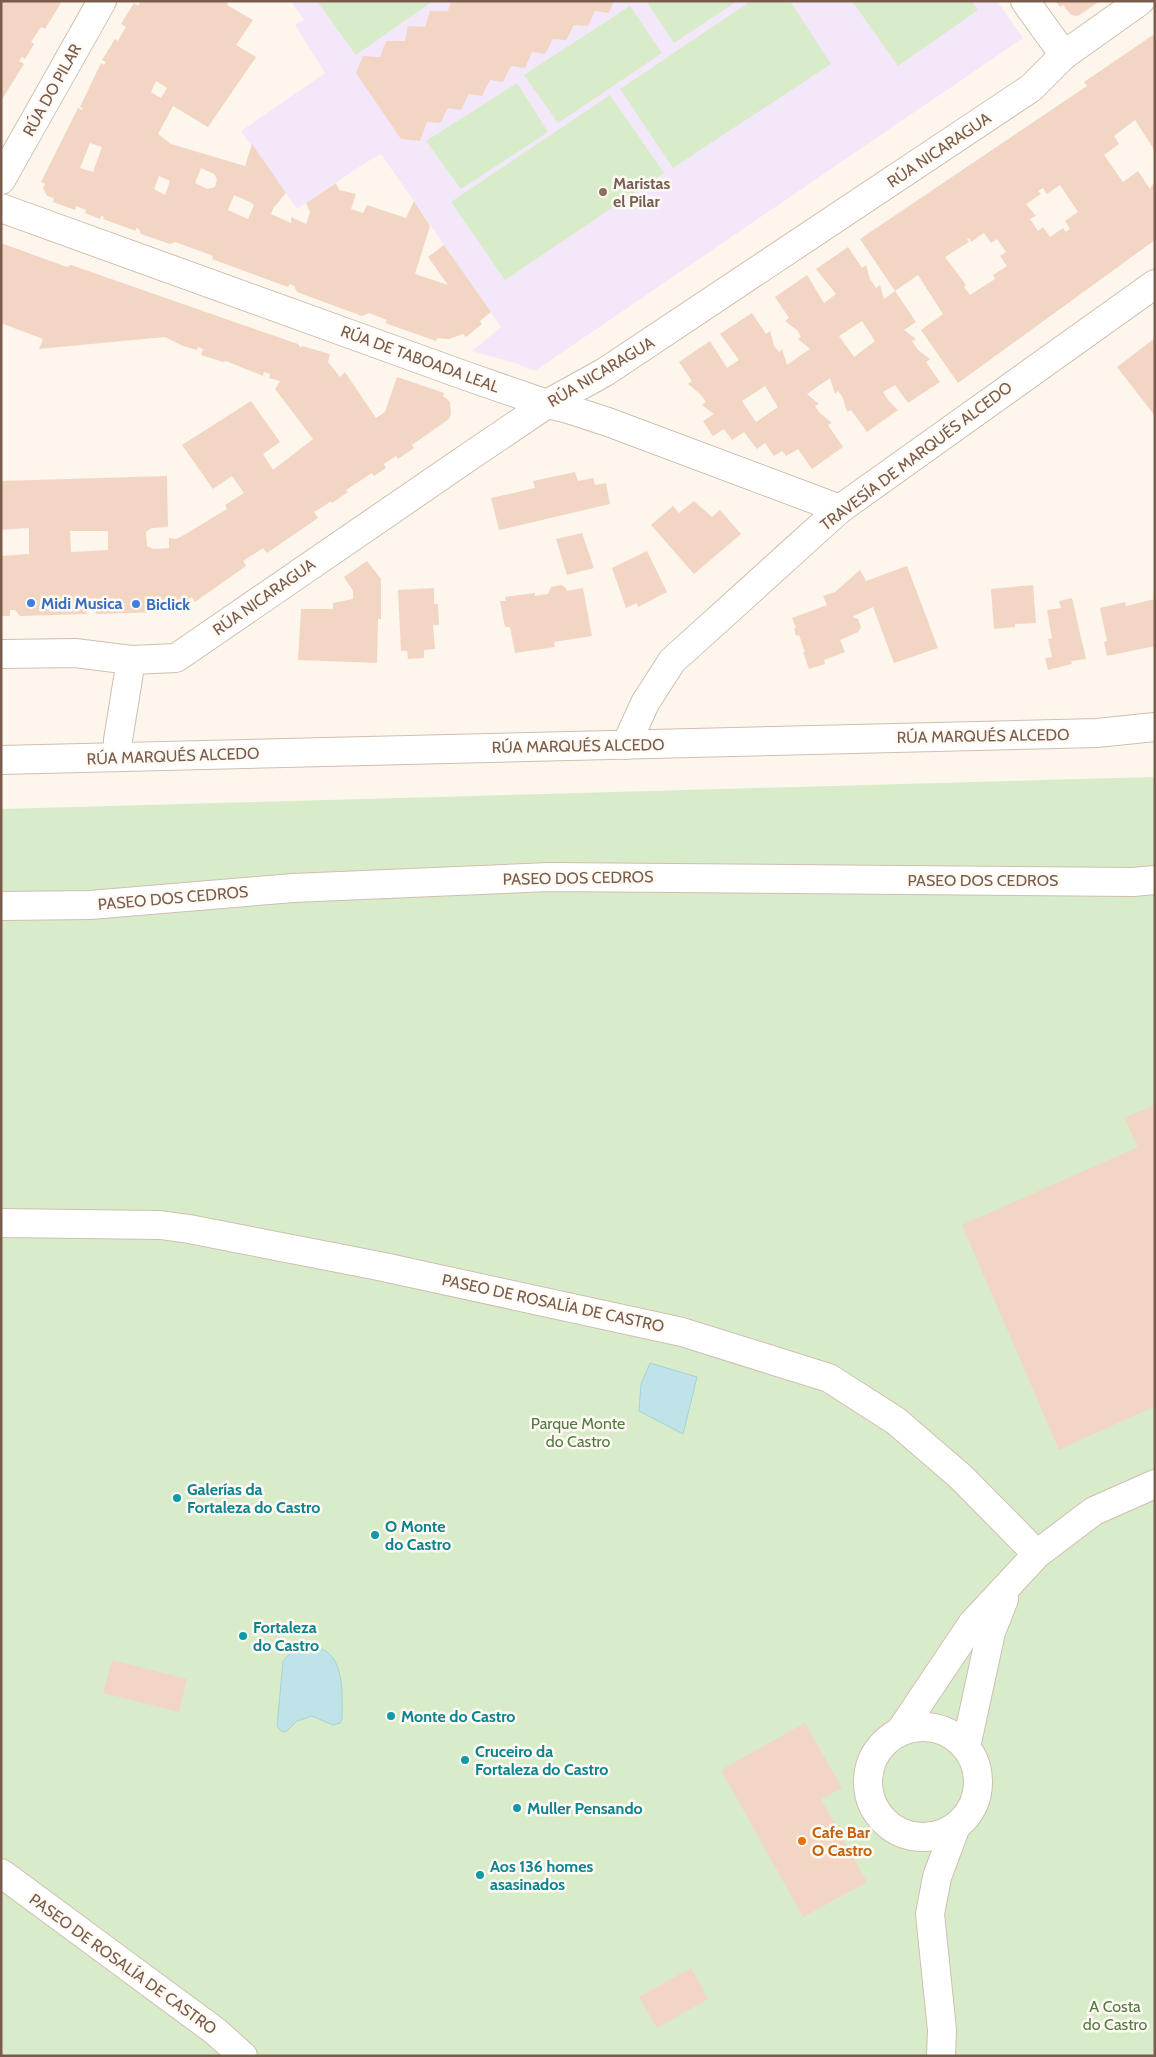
<svg xmlns="http://www.w3.org/2000/svg" width="1156" height="2057" font-family="Cabin,sans-serif">
<style>
.education{fill:#f3e8fa}
.green{fill:#d8ecc9}
.water{fill:#bfe3e8;stroke:#a5d3da}
.building{fill:#f3d5c3;fill-rule:evenodd}
.lines{fill:none;stroke-linecap:round;stroke-linejoin:round}
.street-casing{stroke:#d1beb0;stroke-width:30}
.street{stroke:#fff;stroke-width:28}
.education-dot{fill:#8d6e63;stroke:#fffaf3;stroke-width:2}
.shop-dot{fill:#3f7fe0;stroke:#fffaf3;stroke-width:2}
.culture-dot{fill:#0f9aa8;stroke:#fffaf3;stroke-width:2}
.food-dot{fill:#e8710a;stroke:#fffaf3;stroke-width:2}
.labels{text-anchor:middle;dominant-baseline:central;stroke-width:5;stroke-linejoin:round;paint-order:stroke}
.street-label{font-size:16px;fill:#7a5c4d;stroke:#fffaf3}
.education-label{font-size:16px;font-weight:bold;fill:#785e54;stroke:#fffaf3;text-anchor:start}
.shop-label{font-size:16px;font-weight:bold;fill:#366cbe;stroke:#fffaf3;text-anchor:start}
.park-label{font-size:16px;fill:#537a41;stroke:#fffaf3}
.culture-label{font-size:16px;font-weight:bold;fill:#0d838f;stroke:#fffaf3;text-anchor:start}
.food-label{font-size:16px;font-weight:bold;fill:#c56008;stroke:#fffaf3;text-anchor:start}
</style>
<rect width="100%" height="100%" fill="#fdf6ec"/>
<polygon class="education" points="291,1 997,1 1023,38 535,371 515,363 472,351 501,327 381,154 365,163 297,209 241,131 325,73 295,25 304,20"/>
<g class="green">
<polygon points="317,1 433,1 356,55"/>
<polygon points="646,1 737,1 674,43"/>
<polygon points="751,1 790,1 831,64 673,168 620,89"/>
<polygon points="852,1 971,1 978,10 898,66"/>
<polygon points="630,6 662,53 558,123 524,75"/>
<polygon points="517,83 548,132 461,189 426,141"/>
<polygon points="610,95 664,173 505,280 451,202"/>
<polygon points="1155,777 1155,2056 1,2056 1,809"/>
</g>
<g class="water">
<polygon points="650,1363 697,1377 683,1434 639,1411 641,1384"/>
<path d="M 312,1647 C 346,1649 342,1694 342,1719 L 340,1723 L 333,1725 L 312,1716 L 297,1721 L 286,1732 L 281,1731 L 277,1726 L 283,1662 C 289,1651 301,1648 312,1647 Z"/>
</g>
<g class="building">
<polygon points="1,1 62,1 45,29 41,27 31,42 34,44 25,59 22,57 19,61 24,64 1,101"/>
<path d="M 141,1 L 229,1 L 227,5 L 253,20 L 236,45 L 256,57 L 208,127 L 173,106 L 158,134 L 171,144 L 245,166 L 252,144 L 286,193 L 274,207 L 271,214 L 291,223 L 291,217 L 306,224 L 310,212 L 306,203 L 336,183 L 339,190 L 356,194 L 351,209 L 363,213 L 367,205 L 406,218 L 414,201 L 430,226 L 415,274 L 448,285 L 428,257 L 444,245 L 491,312 L 480,321 L 482,324 L 466,337 L 463,334 L 449,339 L 437,338 L 436,341 L 385,323 L 387,320 L 369,313 L 362,316 L 297,292 L 294,286 L 290,284 L 288,287 L 212,259 L 213,256 L 211,255 L 175,242 L 170,244 L 141,234 L 139,229 L 136,228 L 136,231 L 103,219 L 104,217 L 101,216 L 100,219 L 85,213 L 86,210 L 76,206 L 75,210 L 53,202 L 54,198 L 47,196 L 43,188 L 45,184 L 41,182 L 78,108 L 82,110 L 83,108 L 80,107 L 101,63 L 104,65 L 106,62 L 102,60 L 115,39 L 118,41 L 124,30 L 126,27 L 121,24 L 134,3 L 138,6 ZM 156,81 L 167,88 L 161,98 L 151,92 ZM 90,143 L 102,147 L 93,172 L 80,168 ZM 201,168 L 214,174 L 217,179 L 215,187 L 207,189 L 195,183 ZM 159,176 L 170,181 L 165,195 L 154,189 ZM 234,195 L 250,202 L 254,205 L 248,219 L 228,210 Z"/>
<polygon points="451,1 614,1 609,13 595,11 588,26 574,25 566,40 553,39 545,54 532,52 525,68 511,66 503,82 490,80 482,96 469,94 461,110 448,108 440,123 427,122 420,141 401,139 356,73 363,56 380,57 386,41 405,41 408,26 425,27 430,11 448,11"/>
<polygon points="1056,1 1100,1 1078,16 1071,15 1063,5 1060,7"/>
<path d="M 1153,35 L 1155,38 L 1155,151 L 1135,120 L 1114,136 L 1119,144 L 1104,155 L 1123,182 L 1138,171 L 1150,189 L 1155,181 L 1155,240 L 958,383 L 921,330 L 943,314 L 918,275 L 895,291 L 860,239 L 1084,88 L 1087,86 L 1084,82 ZM 1060,185 L 1078,212 L 1065,221 L 1070,229 L 1066,232 L 1063,228 L 1050,237 L 1043,227 L 1038,231 L 1030,219 L 1036,216 L 1026,204 L 1041,194 L 1038,191 L 1043,188 L 1047,194 ZM 984,233 L 991,243 L 997,239 L 1006,252 L 1000,256 L 1007,266 L 993,275 L 995,279 L 970,295 L 964,287 L 966,285 L 945,257 L 969,242 L 967,239 L 969,238 L 971,242 Z"/>
<path d="M 1,243 L 67,267 L 71,265 L 298,344 L 301,348 L 302,346 L 330,354 L 328,362 L 340,377 L 345,372 L 376,418 L 385,412 L 397,377 L 444,393 L 443,396 L 450,402 L 451,414 L 449,419 L 412,445 L 414,448 L 398,459 L 396,456 L 384,464 L 386,468 L 374,476 L 372,473 L 346,490 L 348,492 L 332,503 L 331,501 L 324,506 L 314,512 L 318,518 L 267,553 L 263,548 L 257,552 L 243,561 L 246,566 L 195,602 L 192,597 L 178,606 L 171,607 L 166,612 L 97,614 L 91,608 L 86,614 L 20,616 L 15,610 L 10,610 L 10,616 L 1,616 L 1,556 L 29,554 L 29,528 L 1,530 L 1,481 L 167,476 L 168,527 L 152,528 L 146,532 L 147,546 L 153,549 L 169,548 L 169,538 L 176,539 L 184,535 L 227,509 L 225,505 L 244,493 L 232,476 L 213,489 L 182,445 L 251,401 L 280,442 L 263,454 L 273,470 L 313,439 L 275,389 L 280,381 L 269,378 L 270,374 L 264,372 L 263,376 L 226,361 L 223,362 L 201,355 L 203,349 L 198,347 L 197,350 L 183,346 L 165,337 L 39,349 L 43,339 L 1,323 ZM 70,531 L 108,531 L 108,550 L 71,552 Z"/>
<path d="M 848,247 L 862,268 L 866,265 L 870,279 L 876,288 L 880,285 L 884,299 L 895,291 L 916,322 L 904,330 L 916,339 L 912,341 L 918,350 L 930,359 L 926,362 L 940,382 L 908,403 L 895,385 L 883,392 L 888,400 L 898,410 L 867,432 L 851,410 L 847,412 L 843,398 L 838,391 L 835,394 L 830,378 L 807,394 L 819,404 L 815,406 L 820,413 L 832,423 L 828,425 L 843,447 L 812,469 L 798,449 L 786,456 L 782,451 L 774,456 L 765,443 L 757,449 L 744,432 L 732,440 L 724,429 L 713,436 L 703,421 L 714,414 L 702,405 L 706,402 L 700,394 L 688,384 L 692,381 L 679,362 L 710,341 L 727,368 L 739,360 L 720,334 L 752,313 L 766,334 L 770,331 L 774,346 L 779,352 L 782,349 L 787,365 L 801,355 L 810,349 L 798,339 L 801,337 L 797,330 L 785,321 L 789,318 L 775,297 L 807,275 L 824,303 L 836,294 L 816,269 ZM 862,321 L 875,341 L 854,357 L 839,336 ZM 765,386 L 778,407 L 756,422 L 742,401 Z"/>
<polygon points="1155,338 1155,416 1117,367"/>
<polygon points="575,472 578,481 593,478 595,485 606,483 610,504 499,530 491,498 535,488 533,481"/>
<polygon points="694,501 712,517 720,510 741,534 694,574 651,525 673,506 679,513"/>
<polygon points="582,533 594,568 567,575 556,539"/>
<polygon points="647,551 667,592 638,607 637,603 626,608 612,568"/>
<polygon points="367,561 381,579 381,619 378,619 377,663 298,660 301,609 333,609 333,603 353,599 353,591 344,577"/>
<polygon points="907,566 938,648 894,663 873,607 852,617 858,619 861,627 858,632 840,640 845,652 824,660 825,664 809,669 803,652 805,652 799,635 796,636 794,628 796,628 792,618 827,605 823,596 835,592 860,570 866,581"/>
<polygon points="561,585 565,587 567,591 583,588 592,636 554,642 555,647 515,653 510,627 505,627 500,601 506,601 505,597 535,593 535,596 548,594 551,587"/>
<polygon points="1033,585 1036,623 1015,624 1015,627 994,629 991,589"/>
<polygon points="434,588 434,604 438,604 439,625 433,625 435,649 424,650 424,658 408,659 407,651 401,651 398,590"/>
<polygon points="1072,598 1086,659 1071,661 1072,664 1048,670 1045,658 1052,657 1048,639 1052,638 1047,610 1061,608 1059,601"/>
<polygon points="1155,599 1155,646 1107,656 1104,642 1107,641 1100,608 1125,602 1126,606"/>
<polygon points="1155,1105 1155,1406 1059,1450 962,1225 1138,1147 1124,1118"/>
<polygon points="112,1660 187,1679 179,1712 103,1693"/>
<polygon points="805,1723 842,1788 821,1799 867,1882 803,1917 721,1770"/>
<polygon points="691,1968 708,1999 657,2028 639,1997"/>
</g>
<g class="lines">
<defs>
<g id="street">
<polyline points="1025,1 1064,55"/>
<polyline points="1,180 102,1"/>
<polyline points="1,208 469,377 547,404 565,408 608,422 840,509"/>
<polyline points="1,654 75,653 131,660 176,658 470,456 547,404 605,372 1031,88 1064,55 1140,1"/>
<polyline points="626,745 645,703 672,661 840,509 1155,284"/>
<polyline points="118,757 118,740 131,660"/>
<polyline points="1,760 1097,733 1155,727"/>
<polyline points="1,906 90,905 293,888 549,877 1133,882 1155,880"/>
<polyline points="1,1223 160,1225 189,1229 379,1266 682,1332 829,1378 896,1421 961,1477 1037,1554"/>
<circle cx="923" cy="1782" r="55"/>
<polyline points="901,1730 972,1624 1037,1554 1094,1511 1155,1484"/>
<polyline points="966,1747 991,1632 1004,1599"/>
<polyline points="1,1873 215,2031 243,2056"/>
<polyline points="941,2056 942,2030 930,1914 937,1877 955,1829"/>
</g>
</defs>
<use href="#street" class="street-casing"/>
<use href="#street" class="street"/>
</g>
<circle class="education-dot" cx="603" cy="192" r="5"/>
<g class="shop-dot">
<circle cx="31" cy="603" r="5"/>
<circle cx="136" cy="604" r="5"/>
</g>
<g class="culture-dot">
<circle cx="177" cy="1498" r="5"/>
<circle cx="375" cy="1535" r="5"/>
<circle cx="243" cy="1636" r="5"/>
<circle cx="391" cy="1716" r="5"/>
<circle cx="465" cy="1760" r="5"/>
<circle cx="517" cy="1808" r="5"/>
<circle cx="480" cy="1875" r="5"/>
</g>
<circle class="food-dot" cx="802" cy="1841" r="5"/>
<g class="labels">
<g class="street-label">
<text transform="translate(52 90) rotate(-61)">RÚA DO PILAR</text>
<text transform="translate(939 150) rotate(-34)">RÚA NICARAGUA</text>
<text transform="translate(420 359) rotate(20)">RÚA DE TABOADA LEAL</text>
<text transform="translate(601 372) rotate(-31)">RÚA NICARAGUA</text>
<text transform="translate(916 456) rotate(-37)">TRAVESÍA DE MARQUÉS ALCEDO</text>
<text transform="translate(264 597) rotate(-35)">RÚA NICARAGUA</text>
<text transform="translate(983 736) rotate(-1)">RÚA MARQUÉS ALCEDO</text>
<text transform="translate(578 746) rotate(-1)">RÚA MARQUÉS ALCEDO</text>
<text transform="translate(173 756) rotate(-2)">RÚA MARQUÉS ALCEDO</text>
<text transform="translate(578 878) rotate(-1)">PASEO DOS CEDROS</text>
<text x="983" y="880">PASEO DOS CEDROS</text>
<text transform="translate(173 898) rotate(-5)">PASEO DOS CEDROS</text>
<text transform="translate(553 1303) rotate(12)">PASEO DE ROSALÍA DE CASTRO</text>
<text transform="translate(123 1964) rotate(36)">PASEO DE ROSALÍA DE CASTRO</text>
</g>
<g class="education-label">
<text x="613" y="183">Maristas<tspan x="613" dy="18">el Pilar</tspan></text>
</g>
<g class="shop-label">
<text x="41" y="603">Midi Musica</text>
<text x="146" y="604">Biclick</text>
</g>
<g class="park-label">
<text x="578" y="1423">Parque Monte<tspan x="578" dy="18">do Castro</tspan></text>
<text x="1115" y="2006">A Costa<tspan x="1115" dy="18">do Castro</tspan></text>
</g>
<g class="culture-label">
<text x="187" y="1489">Galerías da<tspan x="187" dy="18">Fortaleza do Castro</tspan></text>
<text x="385" y="1526">O Monte<tspan x="385" dy="18">do Castro</tspan></text>
<text x="253" y="1627">Fortaleza<tspan x="253" dy="18">do Castro</tspan></text>
<text x="401" y="1716">Monte do Castro</text>
<text x="475" y="1751">Cruceiro da<tspan x="475" dy="18">Fortaleza do Castro</tspan></text>
<text x="527" y="1808">Muller Pensando</text>
<text x="490" y="1866">Aos 136 homes<tspan x="490" dy="18">asasinados</tspan></text>
</g>
<g class="food-label">
<text x="812" y="1832">Cafe Bar<tspan x="812" dy="18">O Castro</tspan></text>
</g>
</g>
<rect width="1156" height="2057" fill="none" stroke="#7a5c4d" stroke-width="5"/>
</svg>
